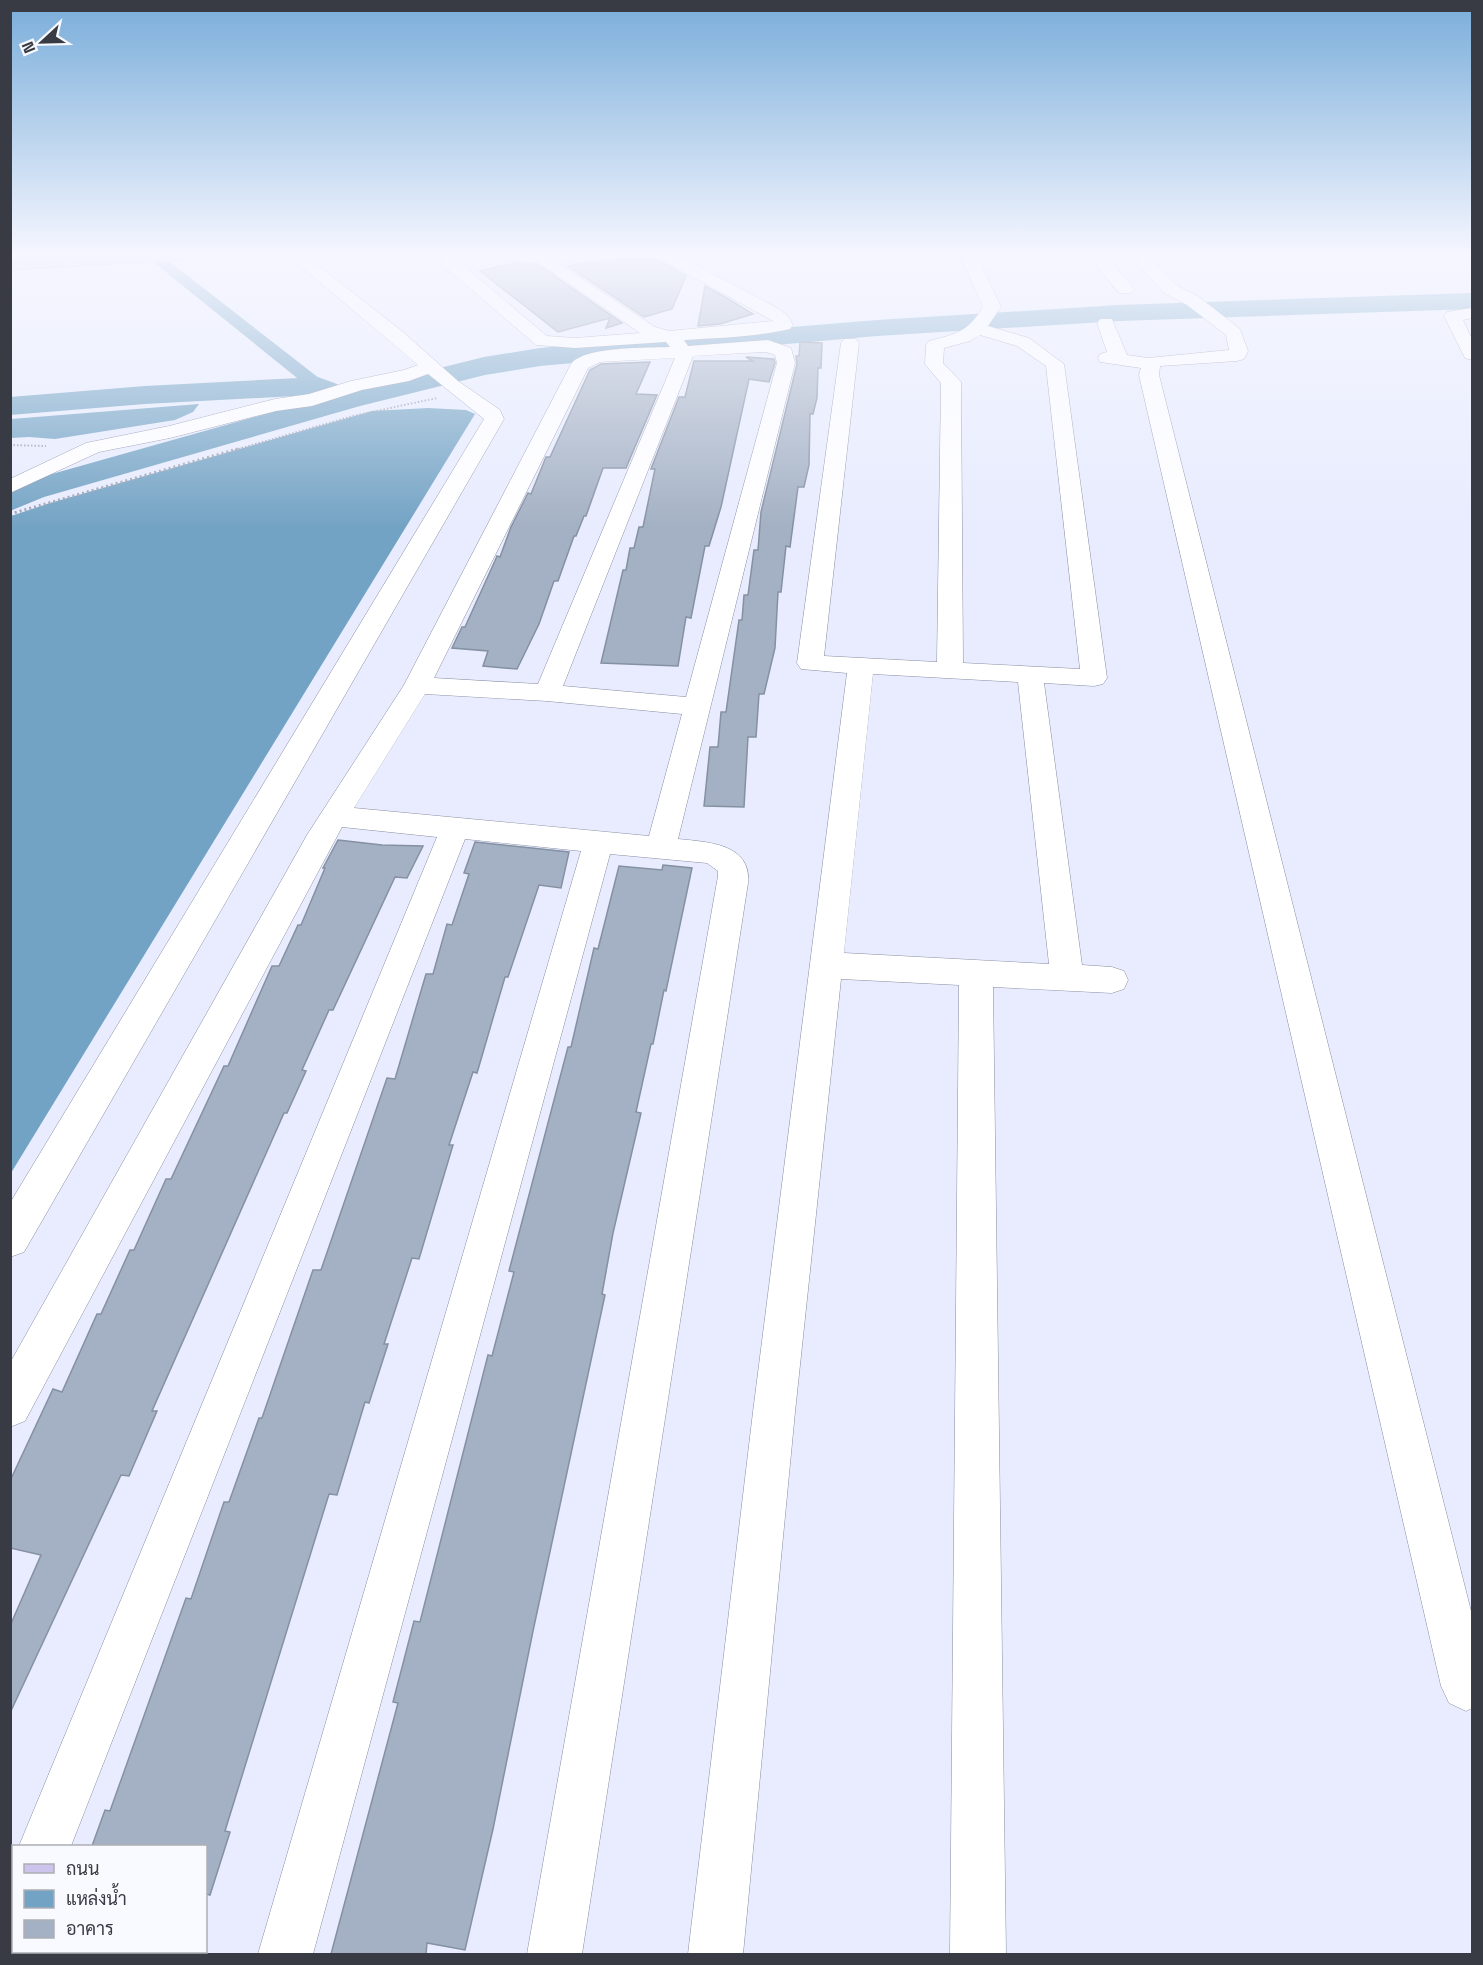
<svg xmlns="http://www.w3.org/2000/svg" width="1483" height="1965" font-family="'Space Grotesk',Sarabun,sans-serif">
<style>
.water{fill:#73a3c4}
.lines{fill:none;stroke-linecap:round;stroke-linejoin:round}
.canal{fill:#73a3c4;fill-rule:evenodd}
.river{fill:#73a3c4;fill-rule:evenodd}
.building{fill:#a4b1c4;stroke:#8491a3;stroke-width:1.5}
.minor-casing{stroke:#888da1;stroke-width:1}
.major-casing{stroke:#847baa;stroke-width:1}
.path-far1{stroke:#9ea1af;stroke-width:2;stroke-dasharray:1.5 2;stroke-linecap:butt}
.path{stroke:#9ea1af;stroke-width:3;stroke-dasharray:2 3;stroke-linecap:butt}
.minor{fill:#fff;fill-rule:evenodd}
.major{fill:#cdc4ed;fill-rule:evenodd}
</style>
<rect width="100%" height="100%" fill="#e8ecfe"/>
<g class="water">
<polygon points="199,404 193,412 175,420 55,439 29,437 11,438 11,419"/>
<polygon points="428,408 466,410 475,414 11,1173 11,516 50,503 372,411"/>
</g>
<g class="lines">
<polygon class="canal" points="141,252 157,252 324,382 327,386 324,390 312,390"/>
<polygon class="river" points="1472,293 1472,309 1119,321 877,336 540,366 485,375 360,406 44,497 10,511 10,488 20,483 322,398 313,395 145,404 10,415 10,397 145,386 318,377 337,384 341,390 339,393 484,357 540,348 877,320 1119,305"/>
</g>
<g class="building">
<polygon points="643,259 658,260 686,276 672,309 644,317 568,266 581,263"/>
<polygon points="515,263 537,264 622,323 606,328 610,318 558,332 480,271"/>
<polygon points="705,286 725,297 753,314 720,324 698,326"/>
<polygon points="800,342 822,343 821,368 818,368 817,398 813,414 810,414 809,465 804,487 798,487 790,547 786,546 781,592 778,592 775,648 764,694 759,694 756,737 748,737 744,807 704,806 710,747 718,747 721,712 726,712 739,620 742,620 744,595 748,595 754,550 758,550 761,512 797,364 796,356 799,356"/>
<polygon points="746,357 774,359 775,363 769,382 749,379 721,507 709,546 705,546 691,618 686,617 678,666 601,663 623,570 626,570 630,548 634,548 639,527 643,527 655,469 651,469 679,397 685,397 694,361 753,361"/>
<polygon points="650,362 636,394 657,395 626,468 603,468 586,516 584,516 576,536 574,536 558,581 554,581 539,624 517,669 483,666 488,651 452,648 462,627 465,627 494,563 497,556 500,557 511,527 528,493 531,494 546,457 550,457 590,370 601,364"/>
<polygon points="338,840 382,845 423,846 407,878 395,877 333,1010 329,1010 302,1070 306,1071 287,1113 284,1113 152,1411 157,1411 129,1476 121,1475 10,1713 10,1626 41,1555 10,1548 10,1481 53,1389 62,1392 97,1314 101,1314 130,1250 134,1250 166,1179 171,1179 224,1066 228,1066 272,966 279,966 298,925 301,925 325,868 323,868"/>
<polygon points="475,842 569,852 561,888 539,885 508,977 505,977 477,1073 473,1072 449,1145 453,1145 419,1259 412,1258 384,1344 388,1344 369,1403 365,1402 337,1495 329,1494 225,1831 230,1832 210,1895 206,1894 206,1846 92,1846 105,1810 110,1811 186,1598 191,1599 224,1502 229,1502 259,1418 262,1418 313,1270 321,1270 387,1078 395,1079 426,974 433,974 447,924 452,925 469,874 464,873"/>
<polygon points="663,865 692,868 666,991 664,990 653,1044 651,1044 636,1112 641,1113 613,1233 602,1294 605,1295 533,1631 493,1829 465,1950 427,1943 426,1954 331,1954 398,1703 393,1702 414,1621 420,1622 488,1355 492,1356 514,1272 509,1271 568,1047 571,1047 594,948 598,949 619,866 662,870"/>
</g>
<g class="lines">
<defs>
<g id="minor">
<polygon points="284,252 301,252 403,332 458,381 500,410 504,419 24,1252 10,1257 10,1203 484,419 428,374 409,381 362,390 312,406 276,411 170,438 99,452 10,493 10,479 86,443 169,426 275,399 309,394 351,381 404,370 418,365"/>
<path d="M 447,252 L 671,252 L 779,309 L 788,316 L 793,325 L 790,329 C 756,337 719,338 684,340 L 688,346 L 768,340 L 791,348 L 795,363 L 678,839 C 706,842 752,843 748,883 L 582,1954 L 527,1954 L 718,876 L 718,871 L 707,863 L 610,854 L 313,1954 L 258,1954 L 581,851 L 465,839 L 71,1846 L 19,1846 L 437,837 L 342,827 L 25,1421 L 10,1427 L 10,1363 L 307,835 L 404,685 L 571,364 C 584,346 648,348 670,347 L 666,342 L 575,348 L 536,345 L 444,266 L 441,256 ZM 468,257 L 538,262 L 640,333 L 575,338 L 547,336 L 458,261 L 458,259 ZM 643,257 L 659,258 L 773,321 L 669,331 L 655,327 L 557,262 ZM 766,352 L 775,355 L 777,363 L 686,697 L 563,686 L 693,356 ZM 675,358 L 538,684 L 434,678 L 588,368 L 600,362 ZM 425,694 L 547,701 L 682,714 L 649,836 L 354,808 Z"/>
<path d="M 959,252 L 975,252 L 1001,307 L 988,326 L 1029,338 L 1064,364 L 1107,678 L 1103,684 L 1094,686 L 1044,683 L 1082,965 L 1112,967 L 1124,971 L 1128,980 L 1124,989 L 1112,993 L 993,987 L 1006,1954 L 950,1954 L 959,985 L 841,979 L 795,1412 L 743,1954 L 688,1954 L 753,1412 L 847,673 L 801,669 L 797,663 L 841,343 L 844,339 L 856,339 L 859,343 L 824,656 L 937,662 L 941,383 L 925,364 L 926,345 L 929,341 C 956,334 968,332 983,307 ZM 980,335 L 1017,346 L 1046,366 L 1080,669 L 963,663 L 961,382 L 943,363 L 944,348 L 970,341 ZM 873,674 L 1018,682 L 1049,964 L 844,953 Z"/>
<polygon points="1086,252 1102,252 1131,285 1134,289 1131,293 1119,293"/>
<polygon points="1138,252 1154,252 1154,262 1176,285 1199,297 1240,329 1248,351 1244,359 1237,361 1160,366 1159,375 1472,1615 1472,1708 1466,1711 1449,1703 1441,1686 1139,375 1141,368 1100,362 1098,358 1100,354 1107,352 1097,323 1100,319 1112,319 1127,355 1148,358 1229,350 1226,335 1187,305 1164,293 1138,263"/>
<polygon points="1472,308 1472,318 1463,320 1472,339 1472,360 1465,358 1444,316 1447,312"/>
<polygon points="14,1897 14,1952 29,1952 22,1954 10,1954 10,1898"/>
</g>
<polygon id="major" points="156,252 240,252 232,257 10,270 10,260"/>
</defs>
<use href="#minor" class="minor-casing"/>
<use href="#major" class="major-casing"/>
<g class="path-far1">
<polyline points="10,445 46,446"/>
<polyline points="235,450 353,416 437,398"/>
</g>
<polyline class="path" points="10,514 241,448"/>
<use href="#minor" class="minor"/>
<use href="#major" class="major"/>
</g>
<linearGradient id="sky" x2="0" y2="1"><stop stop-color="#79adda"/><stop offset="0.48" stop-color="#f5f6ff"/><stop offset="1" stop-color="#f5f6ff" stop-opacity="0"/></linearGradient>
<rect width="1483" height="527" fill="url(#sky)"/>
<rect width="1483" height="1965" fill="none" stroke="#393b44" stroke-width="24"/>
<rect x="12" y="1845" width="195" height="108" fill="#f9faff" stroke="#acaeb4" stroke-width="1.5"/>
<rect x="24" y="1864" width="30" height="9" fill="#cdc4ed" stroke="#acaeb4" stroke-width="1.5"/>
<text x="66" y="1875" font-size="18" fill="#393b44">ถนน</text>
<rect x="24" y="1890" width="30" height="18" fill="#73a3c4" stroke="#acaeb4" stroke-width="1.5"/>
<text x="66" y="1905" font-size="18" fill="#393b44">แหล่งน้ำ</text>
<rect x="24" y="1920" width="30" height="18" fill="#a4b1c4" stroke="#acaeb4" stroke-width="1.5"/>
<text x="66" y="1935" font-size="18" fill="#393b44">อาคาร</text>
<g transform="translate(42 42) rotate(248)" stroke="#f9faff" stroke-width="4.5" paint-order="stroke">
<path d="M0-4.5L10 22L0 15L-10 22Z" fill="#393b44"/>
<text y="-9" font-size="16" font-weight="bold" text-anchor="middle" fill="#393b44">N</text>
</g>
</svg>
